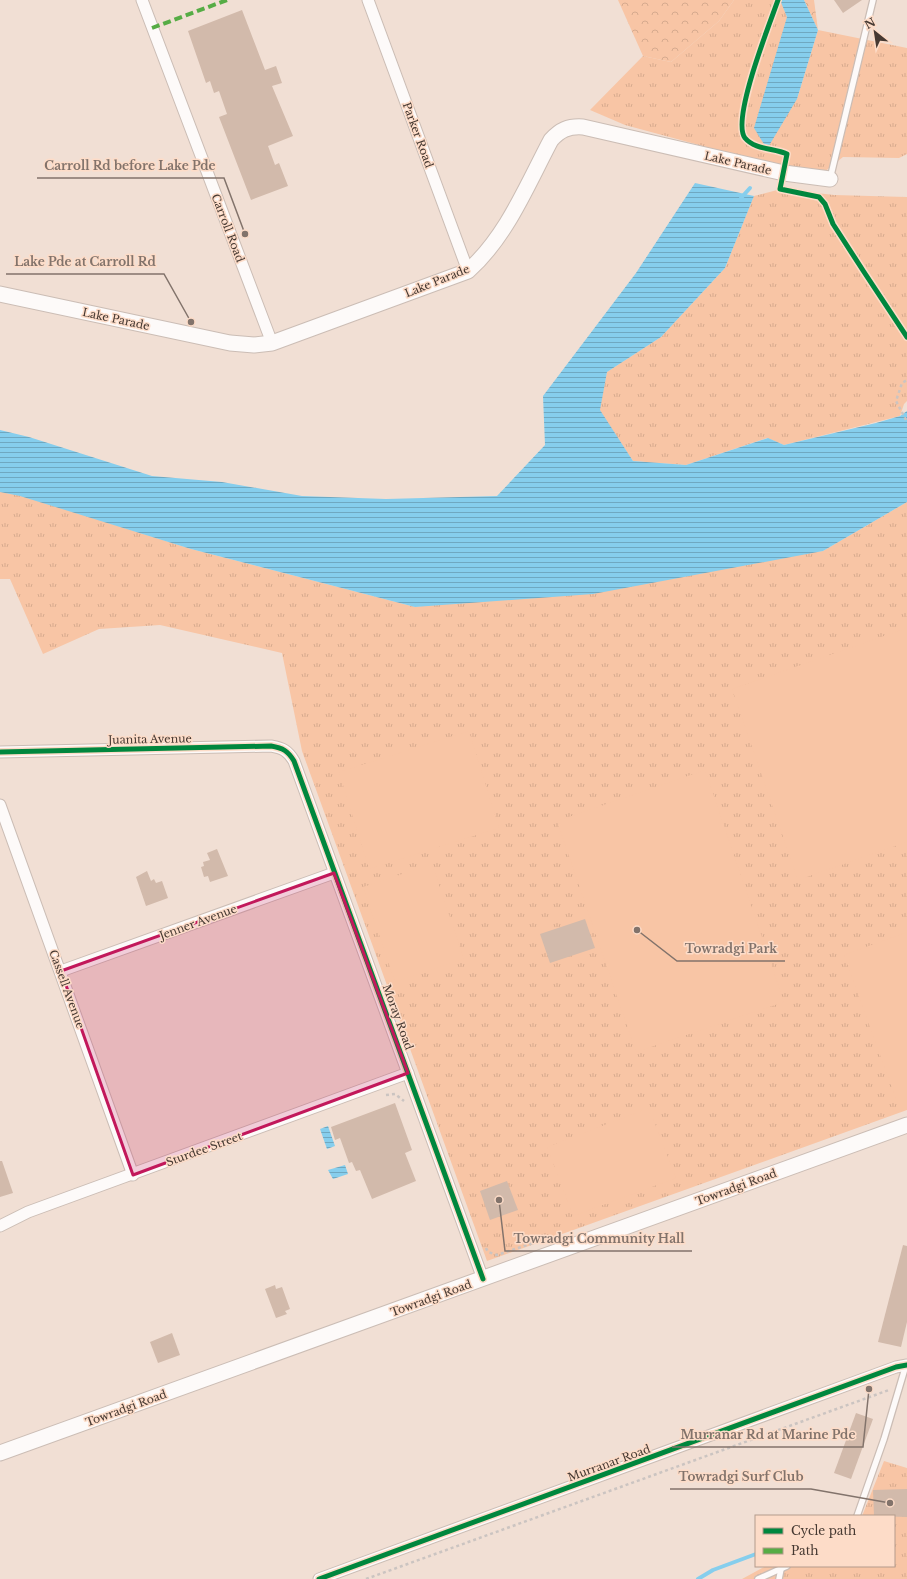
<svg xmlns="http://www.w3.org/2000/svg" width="907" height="1579" font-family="'Libre Baskerville',serif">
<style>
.grass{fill:url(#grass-tufts)}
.forest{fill:url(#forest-crowns)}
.pitch{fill:#f8c5a5}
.water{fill:url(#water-rules)}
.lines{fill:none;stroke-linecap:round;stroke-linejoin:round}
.stream{stroke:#86ceed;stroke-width:4}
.building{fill:#d2baab}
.lane-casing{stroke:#cbbdb5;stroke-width:8}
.street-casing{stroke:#cbbdb5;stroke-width:13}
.secondary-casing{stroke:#cbbdb5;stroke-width:17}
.path{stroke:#cbc4c1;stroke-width:2.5;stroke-dasharray:3 3;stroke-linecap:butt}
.lane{stroke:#fdfaf9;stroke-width:5.5}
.street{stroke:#fdfaf9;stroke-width:11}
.secondary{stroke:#fdfaf9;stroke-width:15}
.quiet{stroke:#56ac45;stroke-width:4;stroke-dasharray:8 4;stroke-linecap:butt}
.cycleway-casing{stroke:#fddcc8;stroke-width:8}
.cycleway{stroke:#00873e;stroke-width:5}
.marked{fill:#c2185b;fill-opacity:0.2;stroke:#c2185b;stroke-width:3;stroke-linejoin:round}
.labels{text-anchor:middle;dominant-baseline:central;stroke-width:3;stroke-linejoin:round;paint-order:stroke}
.street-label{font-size:11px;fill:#463932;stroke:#fddcc8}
.leader{fill:none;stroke:#82736b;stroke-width:1.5}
.callout-dot{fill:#82736b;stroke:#fddcc8;stroke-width:1.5}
.callout-label{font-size:12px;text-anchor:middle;font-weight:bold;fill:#82736b;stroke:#fddcc8;stroke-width:3;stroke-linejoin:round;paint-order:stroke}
</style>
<defs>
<pattern id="grass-tufts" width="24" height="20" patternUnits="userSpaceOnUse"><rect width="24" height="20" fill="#f8c5a5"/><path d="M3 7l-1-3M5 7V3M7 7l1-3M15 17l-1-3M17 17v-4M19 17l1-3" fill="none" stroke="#d6aa8e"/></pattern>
<pattern id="forest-crowns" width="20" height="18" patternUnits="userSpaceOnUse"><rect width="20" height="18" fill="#f8c5a5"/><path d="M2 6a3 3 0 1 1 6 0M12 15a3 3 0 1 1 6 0" fill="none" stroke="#d6aa8e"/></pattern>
<pattern id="water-rules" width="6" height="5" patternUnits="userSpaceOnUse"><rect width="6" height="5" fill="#86ceed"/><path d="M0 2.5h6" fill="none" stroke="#6fa8c1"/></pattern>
</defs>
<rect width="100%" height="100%" fill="#f1dfd4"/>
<g class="grass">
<polygon points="734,0 781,0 787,17 797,99 818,30 907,48 907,154 899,158 843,157 818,177 625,125 590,110 643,56 671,62 719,21"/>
<polygon points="781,189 834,195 907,197 907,401 904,404 900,416 784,445 767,438 686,465 633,461 599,410 607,372 661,337 725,268 754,196"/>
<polygon points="0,492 20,495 191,549 415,607 823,551 907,502 907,1110 487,1261 302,751 282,653 160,625 99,629 43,654 10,579 0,579"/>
<polygon points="884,1461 907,1468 907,1579 742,1579 766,1566 894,1566 894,1516 862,1516"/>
</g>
<g class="forest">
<polygon points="618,0 734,0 719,21 671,62 643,56"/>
<polygon points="804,0 814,0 818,30"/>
</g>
<g class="pitch">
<polygon points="907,628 907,842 798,880 732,689"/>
<polygon points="469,731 499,828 369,869 339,772"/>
<polygon points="705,770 784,1002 636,1052 557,821"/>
<polygon points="432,864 464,959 395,982 363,887"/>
<polygon points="907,932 907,1098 897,1102 844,955"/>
<polygon points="649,1108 676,1178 573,1216 547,1147"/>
</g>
<g class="water">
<polygon points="780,0 804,0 818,30 797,99 767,149 754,128 787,17"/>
<polygon points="695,183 754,196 725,268 661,337 607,372 600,410 633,461 686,465 768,438 784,445 876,423 900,416 907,411 907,502 823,551 593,594 415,607 191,549 20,496 0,492 0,430 29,437 152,476 222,482 302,496 386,499 497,496 545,445 543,396 636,273"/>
<polygon points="328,1126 335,1146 327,1149 320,1129"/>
<polygon points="345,1165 348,1174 333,1179 328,1170"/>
</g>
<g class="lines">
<g class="stream">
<polyline points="741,198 750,188"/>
<polyline points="698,1579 713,1570 756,1554"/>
</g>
</g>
<g class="building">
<polygon points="834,0 862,0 843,13"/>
<polygon points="242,10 265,70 276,66 282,83 272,86 293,136 268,146 275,165 279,163 288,186 251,200 219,117 227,114 219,91 214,93 210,81 206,83 188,31"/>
<polygon points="217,849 228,876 210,882 208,876 204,877 201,867 204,866 203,862 210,860 207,853"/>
<polygon points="147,871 151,881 154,879 156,883 162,881 168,898 146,906 136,877"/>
<polygon points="585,919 595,948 550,963 540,934"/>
<polygon points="395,1103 412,1150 405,1153 416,1181 372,1199 360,1170 356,1171 352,1162 349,1163 340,1138 335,1140 331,1127"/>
<polygon points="0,1161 2,1161 13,1193 0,1197"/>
<polygon points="507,1181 518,1210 490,1220 480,1191"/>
<polygon points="903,1245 907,1246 907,1322 901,1347 878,1342"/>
<polygon points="275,1285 276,1289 282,1287 290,1309 285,1311 287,1314 276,1318 265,1289"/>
<polygon points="172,1333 180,1355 158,1363 150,1342"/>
<polygon points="856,1413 873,1419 851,1479 834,1473"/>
<polygon points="907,1489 907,1517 874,1516 873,1490"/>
</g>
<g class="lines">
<defs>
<g id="lane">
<polyline points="830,179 873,0"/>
<polyline points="857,1516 884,1439 906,1365"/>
<polyline points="758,1579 787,1566"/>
<polyline points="779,1579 781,1569"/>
</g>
<g id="street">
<polyline points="142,0 272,343"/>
<polyline points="368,0 468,271"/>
<path d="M 0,752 L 271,746 C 283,748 288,751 294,761 L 483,1279"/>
<polyline points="0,805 133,1175"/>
<polyline points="61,971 334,873"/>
<polyline points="0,1226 28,1212 408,1073"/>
<polyline points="319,1579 896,1367 907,1365"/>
</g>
<g id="secondary">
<path d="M 0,294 L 230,343 L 254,345 L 272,343 L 468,271 C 507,236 527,185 551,140 C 560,130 568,126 583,127 L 784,173 L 830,179"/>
<polyline points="0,1453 907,1125"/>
</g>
</defs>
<use href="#lane" class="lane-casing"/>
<use href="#street" class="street-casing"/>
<use href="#secondary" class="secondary-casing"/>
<g class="path">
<polyline points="906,420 896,401 902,383 907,380"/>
<polyline points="386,1095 395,1094 404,1101"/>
<polyline points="486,1248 488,1252 497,1255 536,1242 540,1243"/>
<polyline points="366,1579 889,1390"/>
</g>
<use href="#lane" class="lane"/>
<use href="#street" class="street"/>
<use href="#secondary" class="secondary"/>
<polyline class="quiet" points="152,28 227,0"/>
<defs>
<g id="cycleway">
<path d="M 778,0 C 770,23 731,120 745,138 C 755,150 774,148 787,154 L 780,189 L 819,197 L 825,204 L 833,224 L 864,272 L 907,337"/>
<path d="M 0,752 L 271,746 C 283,748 288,751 294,761 L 483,1279"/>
<polyline points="319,1579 896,1367 907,1365"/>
</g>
</defs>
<use href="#cycleway" class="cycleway-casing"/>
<use href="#cycleway" class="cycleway"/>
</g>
<path class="marked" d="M 334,873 L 408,1073 L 133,1175 L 61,971 Z"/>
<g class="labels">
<g class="street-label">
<text transform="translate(418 135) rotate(70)">Parker Road</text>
<text transform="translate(738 163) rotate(13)">Lake Parade</text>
<text transform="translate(228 228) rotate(69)">Carroll Road</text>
<text transform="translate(437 281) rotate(-22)">Lake Parade</text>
<text transform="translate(116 319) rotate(12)">Lake Parade</text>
<text transform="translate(150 739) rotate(-1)">Juanita Avenue</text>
<text transform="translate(198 922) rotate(-20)">Jenner Avenue</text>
<text transform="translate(67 989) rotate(70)">Cassell Avenue</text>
<text transform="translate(398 1017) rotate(70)">Moray Road</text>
<text transform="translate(204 1149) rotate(-20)">Sturdee Street</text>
<text transform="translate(736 1187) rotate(-20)">Towradgi Road</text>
<text transform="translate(431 1298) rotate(-20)">Towradgi Road</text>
<text transform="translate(126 1408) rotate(-20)">Towradgi Road</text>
<text transform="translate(609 1463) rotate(-20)">Murranar Road</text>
</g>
</g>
<path class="leader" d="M245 234L224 178H37M191 322L164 274H6M637 930L677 961H785M499 1200L505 1251H692M869 1389L863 1447H672M890 1503L811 1489H670"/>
<g class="callout-dot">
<circle cx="245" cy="234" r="4"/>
<circle cx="191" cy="322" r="4"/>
<circle cx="637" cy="930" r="4"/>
<circle cx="499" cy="1200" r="4"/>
<circle cx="869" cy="1389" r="4"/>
<circle cx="890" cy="1503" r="4"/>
</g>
<g class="callout-label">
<text x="130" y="170">Carroll Rd before Lake Pde</text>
<text x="85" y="266">Lake Pde at Carroll Rd</text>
<text x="731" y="953">Towradgi Park</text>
<text x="599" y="1243">Towradgi Community Hall</text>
<text x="768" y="1439">Murranar Rd at Marine Pde</text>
<text x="741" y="1481">Towradgi Surf Club</text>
</g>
<rect x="755" y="1515" width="140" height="52" fill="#fddcc8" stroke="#b49b8c"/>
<rect x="763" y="1528" width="20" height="6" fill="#00873e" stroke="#b49b8c"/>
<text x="791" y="1535" font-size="12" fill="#463932">Cycle path</text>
<rect x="763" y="1548" width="20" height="6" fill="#56ac45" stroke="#b49b8c"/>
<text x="791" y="1555" font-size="12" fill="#463932">Path</text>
<g transform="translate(875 32) rotate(330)" stroke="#fddcc8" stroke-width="3" paint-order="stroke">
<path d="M0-3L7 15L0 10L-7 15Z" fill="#463932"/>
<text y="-6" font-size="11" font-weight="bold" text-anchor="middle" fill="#463932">N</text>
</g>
</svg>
